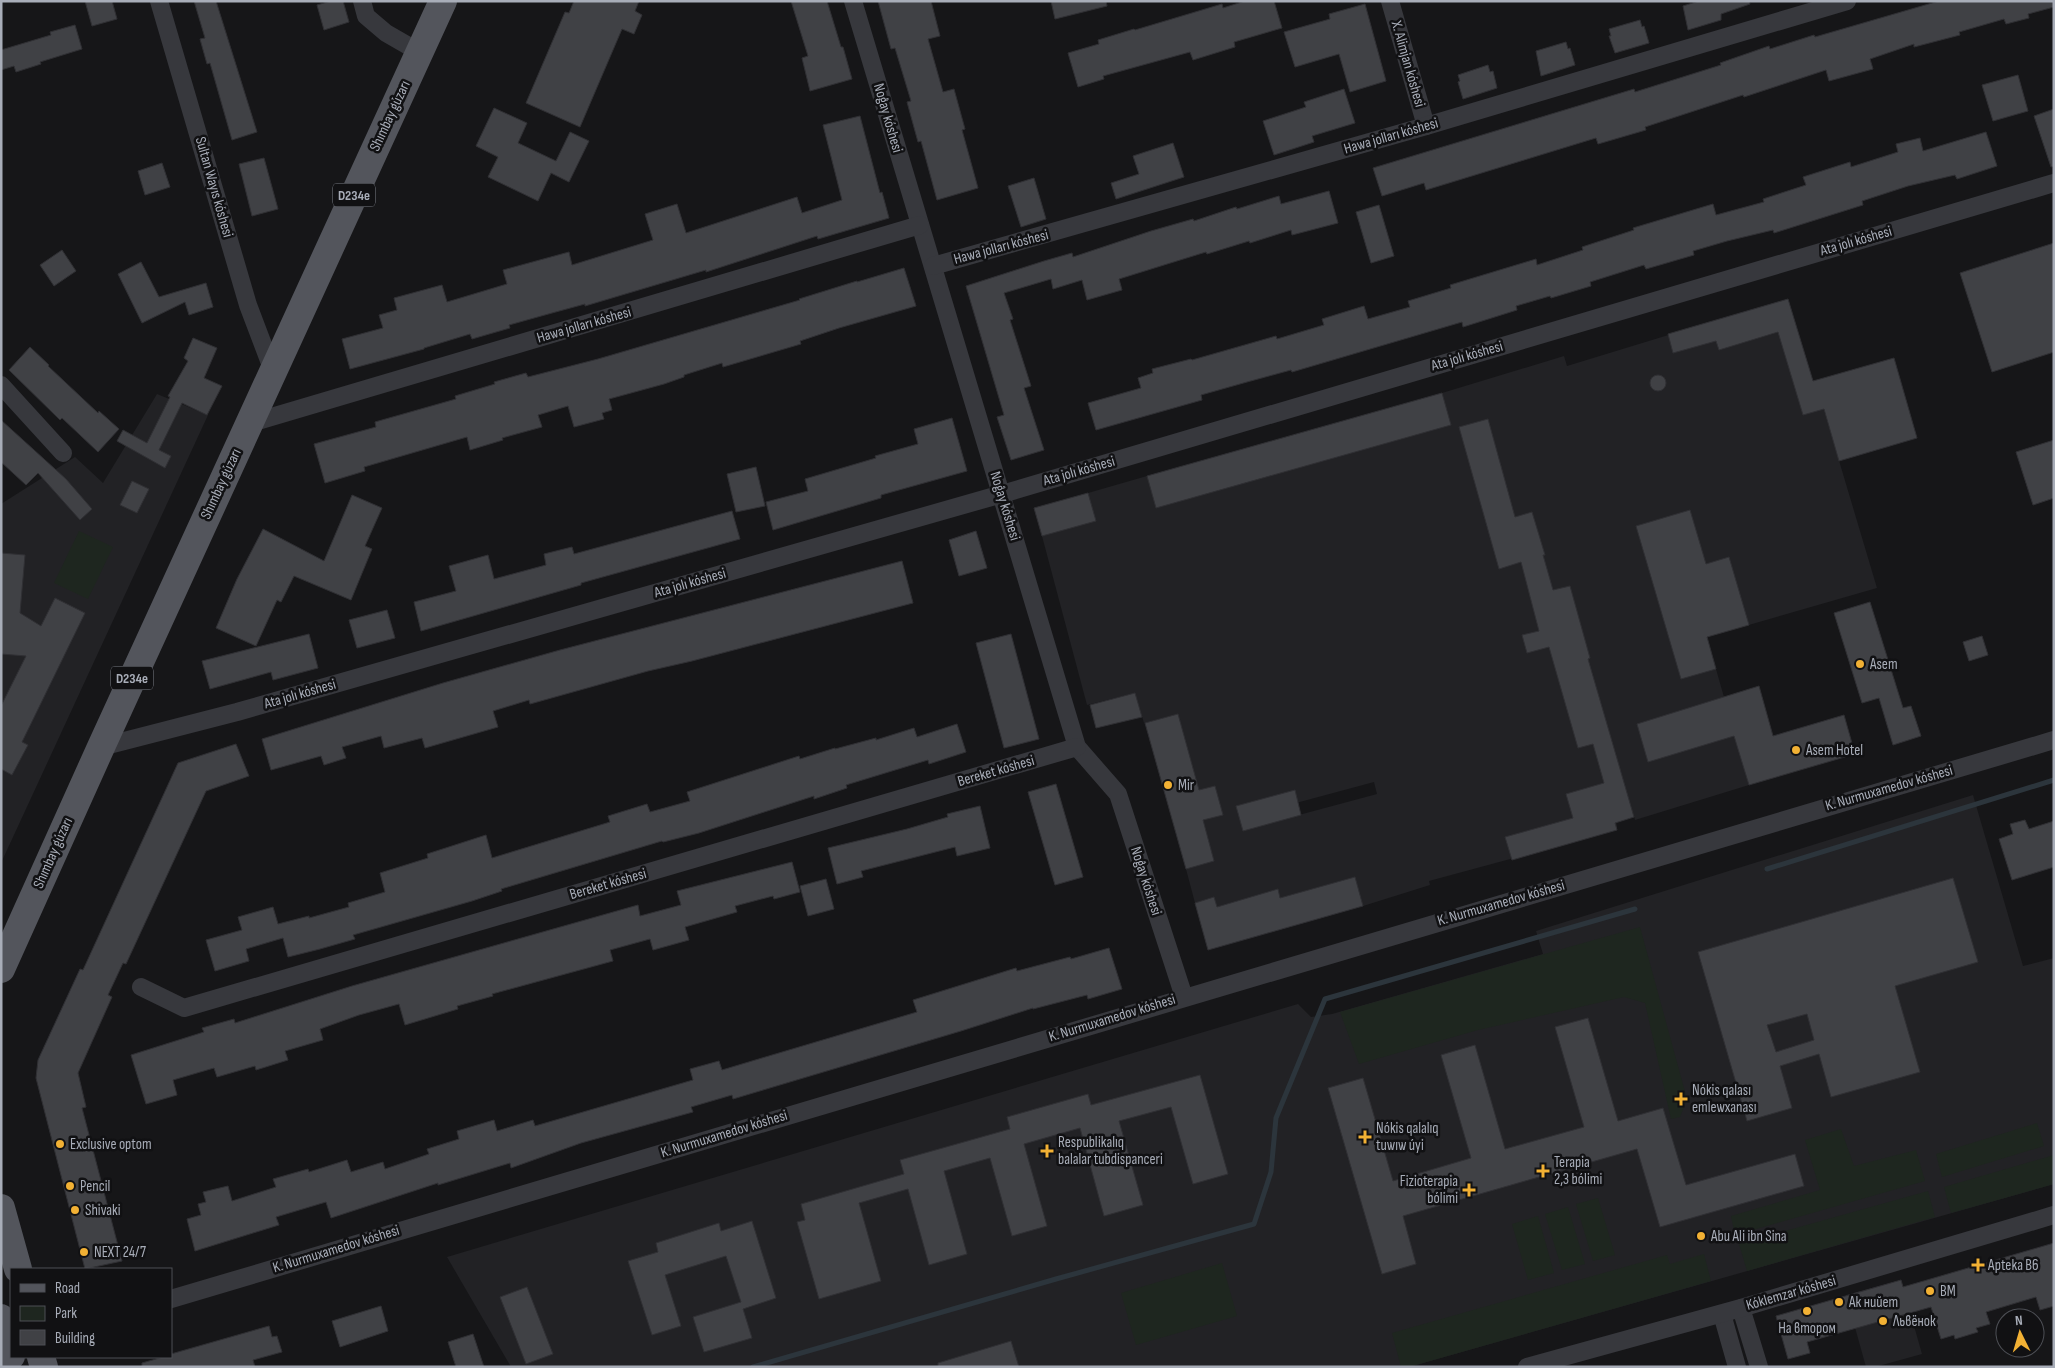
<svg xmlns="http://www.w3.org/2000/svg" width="2055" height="1368" font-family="'Sofia Sans Condensed',sans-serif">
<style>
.built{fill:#222225;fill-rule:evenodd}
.green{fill:#1e261f}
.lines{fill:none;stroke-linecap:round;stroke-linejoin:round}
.stream{stroke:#2c353c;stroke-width:5}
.building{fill:#404145;stroke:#303034;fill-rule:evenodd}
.street{stroke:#37383d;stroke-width:18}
.primary{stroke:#53555c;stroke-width:28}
.poi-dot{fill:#f2b134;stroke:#111113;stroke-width:2}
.labels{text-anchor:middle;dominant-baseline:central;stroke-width:5;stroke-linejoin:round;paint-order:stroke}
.shield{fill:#111113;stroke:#7b7e86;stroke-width:1}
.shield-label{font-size:14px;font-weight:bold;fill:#a8adb8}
.street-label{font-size:15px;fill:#a8adb8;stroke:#111113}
.poi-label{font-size:15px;fill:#a8adb8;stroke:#111113;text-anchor:start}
</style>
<rect width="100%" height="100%" fill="#161618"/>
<g class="built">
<path d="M 1711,322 L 1719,350 L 1796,327 L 1813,381 L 1815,380 L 1877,588 L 1707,637 L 1671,516 L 1636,526 L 1681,679 L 1716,669 L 1749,785 L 1635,820 L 1611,740 L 1617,830 L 1429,881 L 1430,885 L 1363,906 L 1355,877 L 1280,898 L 1278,889 L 1217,907 L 1214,897 L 1195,903 L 1186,869 L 1214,861 L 1203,820 L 1223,815 L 1215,786 L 1199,790 L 1178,714 L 1144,723 L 1135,693 L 1087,705 L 1042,536 L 1095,521 L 1088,493 L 1147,476 L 1156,508 L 1451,425 L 1442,393 L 1564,356 L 1567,366 ZM 1570,586 L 1590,658 L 1576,663 L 1555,590 ZM 1374,782 L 1377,794 L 1243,830 L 1240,818 Z"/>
<polygon points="157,394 208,415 1,863 1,504 75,457 103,483"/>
<polygon points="1973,795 2023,966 2054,958 2054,1184 1409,1367 511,1367 447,1257 1298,1004 1311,1017 1332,1014 1543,954 1536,931"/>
<polygon points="1901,1280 1922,1354 1875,1367 1866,1367 1846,1295"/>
</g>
<g class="green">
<polygon points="79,531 113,547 88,599 54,583"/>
<polygon points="1640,927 1687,1099 1680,1117 1671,1119 1645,1003 1624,997 1478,1030 1359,1064 1340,1012"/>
<polygon points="2037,1123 2044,1146 1942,1177 1936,1154"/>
<polygon points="1841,1129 1854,1166 1916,1150 1925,1181 1735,1235 1731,1216 1820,1190 1805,1140"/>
<polygon points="2054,1155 2054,1184 1951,1213 1944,1187"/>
<polygon points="1928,1191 1935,1217 1747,1271 1739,1244"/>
<polygon points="1598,1198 1615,1255 1593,1261 1576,1204"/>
<polygon points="1568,1207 1585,1264 1562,1270 1545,1214"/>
<polygon points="1538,1216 1554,1273 1528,1280 1512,1224"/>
<polygon points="1704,1254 1711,1281 1409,1367 1401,1367 1392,1333 1667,1255 1670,1264"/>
<polygon points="1222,1263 1237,1316 1136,1345 1121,1293"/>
</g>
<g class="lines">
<g class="stream">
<polyline points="1767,869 2054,780"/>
<polyline points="753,1367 1056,1279 1254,1224 1271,1172 1276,1118 1325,999 1635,909"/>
</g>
</g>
<g class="building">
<polygon points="85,1 112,1 117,19 92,26"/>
<polygon points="194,1 216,1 257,132 232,140 210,63 207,64 200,39 205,38"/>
<polygon points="331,1 343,1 349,22 324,30 317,5"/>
<polygon points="574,1 639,1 635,11 642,15 634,34 622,29 580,127 526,103 565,12 569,13"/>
<polygon points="791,1 827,1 841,47 843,47 852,79 810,91 802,58 808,56"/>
<polygon points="878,1 931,1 940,36 928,39 943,92 954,89 965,129 962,130 978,188 937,200 921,141 918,142 907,102 911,101 895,48 891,49"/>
<polygon points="1051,1 1106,1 1107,6 1055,19"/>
<polygon points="1245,1 1274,1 1282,28 1234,42 1235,47 1193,60 1190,52 1103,76 1104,79 1078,87 1068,53 1099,44 1098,40 1134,29 1135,30 1222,4 1223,8"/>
<polygon points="1699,1 1749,1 1750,4 1721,14 1721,20 1688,30 1683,6"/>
<polygon points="1939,1 2054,1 2054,7 2028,14 2029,18 2006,24 2004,19 1959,32 1960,35 1914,47 1914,44 1870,59 1873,69 1829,81 1826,70 1744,97 1743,95 1645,127 1646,130 1598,144 1596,138 1426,190 1424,183 1382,196 1373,168 1634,89 1635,92 1721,65 1720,63 1769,46 1770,49 1814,35 1815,37"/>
<polygon points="1365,4 1386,81 1350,92 1339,54 1295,67 1284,32 1330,19 1329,14"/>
<polygon points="1640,20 1642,27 1644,26 1649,43 1615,53 1609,36 1611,36 1609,29"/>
<polygon points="75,25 82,49 40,62 41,64 16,72 14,66 1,70 1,50 51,35 50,32"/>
<polygon points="1566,42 1568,49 1570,48 1575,65 1541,76 1536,51"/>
<polygon points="1488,65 1490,72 1493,71 1497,88 1463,99 1458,82 1460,81 1458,75"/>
<polygon points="2018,75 2028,111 1993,121 1982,85"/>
<polygon points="1344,89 1355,123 1312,136 1314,142 1274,155 1263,121 1306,107 1304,102"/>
<polygon points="494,108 527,123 518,143 556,161 570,132 589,141 569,182 551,173 538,201 488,177 498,157 476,146"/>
<polygon points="2054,109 2054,166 2051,167 2034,116"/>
<polygon points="860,116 880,193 882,192 889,218 818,239 817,236 706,272 706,270 585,306 585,304 552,313 509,325 510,328 472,339 470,334 424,348 424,349 350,369 342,339 383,328 379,315 397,310 394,298 442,285 447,302 507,284 503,270 569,252 572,265 653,240 645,214 677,204 686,233 797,197 802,213 842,200 823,125"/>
<polygon points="1986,132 1997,166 1957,179 1955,175 1908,186 1862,201 1863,205 1774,233 1773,230 1727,241 1693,251 1694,255 1646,269 1644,265 1590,282 1591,286 1551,298 1550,296 1516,306 1517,310 1463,327 1462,322 1292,372 1291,370 1247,382 1201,395 1202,400 1096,430 1088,403 1141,388 1138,378 1153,373 1152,369 1191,359 1192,360 1276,336 1277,339 1324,325 1322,319 1364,306 1368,319 1410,307 1408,301 1451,288 1450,285 1536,259 1537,265 1583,250 1582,247 1634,230 1633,228 1713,204 1716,215 1764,202 1763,199 1806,185 1803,177 1850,162 1851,167 1898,152 1896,144 1920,138 1923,151"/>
<polygon points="1173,143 1184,177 1116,199 1111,183 1139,174 1133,156"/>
<polygon points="264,158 278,209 252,216 239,164"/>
<polygon points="162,163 170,187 145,195 138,171"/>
<polygon points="1034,178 1046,219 1021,227 1008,186"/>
<polygon points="1329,191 1338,223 1292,235 1291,230 1250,243 1249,241 1207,254 1206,252 1164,265 1119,279 1122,290 1087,300 1082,280 1053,289 1051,279 1004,293 1013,319 1010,320 1031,386 1024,388 1044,450 1011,460 997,417 1004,415 966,286 1044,261 1072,253 1073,257 1151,231 1193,219 1194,221 1236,207 1237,209 1279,196 1281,204"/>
<polygon points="1379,205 1394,256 1371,263 1356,212"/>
<polygon points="2054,243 2054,352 1992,372 1960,273"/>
<polygon points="62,250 76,271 54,286 40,265"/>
<polygon points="141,262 159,297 206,283 213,307 189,315 185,302 142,323 118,274"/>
<polygon points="904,268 916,306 839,328 800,341 801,344 723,367 722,363 684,375 684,377 664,384 609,399 612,410 602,413 604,419 574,427 568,406 538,415 542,427 502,438 503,440 470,450 467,437 364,467 365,471 325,483 314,444 376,427 375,422 456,399 455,396 495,384 494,382 526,373 528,377 598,359 800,300 799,299 857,281 857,282"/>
<polygon points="1788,299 1813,381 1894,358 1917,438 1839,461 1824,409 1803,415 1778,332 1719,350 1716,341 1673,353 1668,334"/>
<polygon points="193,338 217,348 204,378 222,386 207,415 182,403 159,450 171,456 165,468 117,441 123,430 147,443 170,397 168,396 188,361 184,358"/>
<polygon points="30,347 49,365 48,366 98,413 99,411 119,429 98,452 62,418 60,420 9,370"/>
<circle cx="1658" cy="383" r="8"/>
<polygon points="1442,393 1451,425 1156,508 1147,476"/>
<polygon points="952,418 967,471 881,495 881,498 773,530 766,502 808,491 805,479 876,458 875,456 918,444 914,429"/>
<polygon points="1488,419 1515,517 1532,512 1545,555 1543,555 1553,590 1570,586 1590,658 1588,659 1634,817 1615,823 1617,830 1512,860 1505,837 1573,818 1566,794 1604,783 1593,744 1578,748 1549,647 1527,653 1522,635 1539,631 1521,562 1499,569 1459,427"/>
<polygon points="1,420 66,479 92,509 80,520 38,473 26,485 1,462"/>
<polygon points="2054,440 2054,498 2033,505 2016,452"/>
<polygon points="756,467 765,506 736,512 727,474"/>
<polygon points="132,481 149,489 137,513 120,505"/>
<polygon points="1088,493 1096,521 1042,536 1034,508"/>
<polygon points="352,495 382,508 365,546 372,549 351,600 294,576 281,602 277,600 256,646 216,628 237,579 263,529 324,561"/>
<polygon points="1690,510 1706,564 1729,557 1749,625 1707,637 1716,669 1681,679 1636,526"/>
<polygon points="732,511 740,539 581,583 581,585 421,631 414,602 456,591 449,566 488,555 494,579 546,565 544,554 572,547 574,554"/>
<polygon points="976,531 987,568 959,576 949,540"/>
<polygon points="1,553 25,555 20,613 41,626 55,598 85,613 22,742 28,745 12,775 1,769 1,706 26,656 1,654"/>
<polygon points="902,561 913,603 692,661 648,671 530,704 529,700 493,711 498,727 425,748 422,738 384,748 381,736 342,747 346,758 324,765 321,756 271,770 262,739 443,683 560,650"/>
<polygon points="1870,602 1903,708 1911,706 1921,736 1893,745 1879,698 1862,703 1834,613"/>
<polygon points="387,610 395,638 357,648 349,620"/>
<polygon points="309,634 318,668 273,680 271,672 210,689 202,661"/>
<polygon points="1011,634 1039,739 1004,748 976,643"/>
<polygon points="1982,636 1988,655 1969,661 1963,642"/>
<polygon points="1759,686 1773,736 1844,715 1855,754 1749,785 1734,736 1648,762 1637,724"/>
<polygon points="1135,693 1142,717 1096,728 1090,705"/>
<polygon points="1178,714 1199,790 1215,786 1223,815 1203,820 1214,861 1186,869 1145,723"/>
<polygon points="957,724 966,752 929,764 928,760 846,785 847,788 814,799 814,796 699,833 663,842 662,841 501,889 502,891 472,901 353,935 355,939 320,949 288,957 283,938 246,949 249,961 215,971 206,940 242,930 238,917 273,907 278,924 309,916 309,918 349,907 348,903 385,892 380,873 428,858 427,854 486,835 492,858 610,822 608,816 647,804 650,812 690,801 687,792 799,756 800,759 835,748 835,749 876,738 876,740 914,728 917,737"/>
<polygon points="236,744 249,776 206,791 126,964 123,963 108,995 112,997 78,1073 86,1107 82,1108 122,1261 85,1269 36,1078 38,1060 80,969 83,970 178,763"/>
<polygon points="1056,784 1083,877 1055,885 1028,792"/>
<polygon points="1295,790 1301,815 1243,831 1236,806"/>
<polygon points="980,806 990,848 957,856 955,847 861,871 863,877 837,884 828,848 907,829 948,817 947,814"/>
<polygon points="2025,820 2029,829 2054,821 2054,867 2012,880 1999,839 2013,834 2010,824"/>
<polygon points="792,862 800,892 774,899 773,896 735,906 737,912 685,927 689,940 653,950 650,939 610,950 613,961 492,994 493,996 457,1006 458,1009 405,1025 399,1004 359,1015 320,1029 323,1040 285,1051 288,1060 256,1070 255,1066 217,1077 214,1068 173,1080 177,1095 146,1104 131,1055 204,1032 202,1028 234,1019 235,1023 352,986 638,905 640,916 681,905 677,891"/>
<polygon points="1355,877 1363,906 1208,950 1195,903 1214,897 1217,907 1278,889 1280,898"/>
<path d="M 1953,878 L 1978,962 L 1895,986 L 1920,1072 L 1831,1097 L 1819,1054 L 1780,1066 L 1792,1108 L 1747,1121 L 1698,952 ZM 1807,1014 L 1814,1040 L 1776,1052 L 1767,1025 Z"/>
<polygon points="826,879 834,909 808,916 800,886"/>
<polygon points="1109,948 1122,989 1088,999 1087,995 1033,1009 1033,1008 961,1031 733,1099 732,1095 691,1107 693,1112 581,1143 511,1168 510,1163 438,1185 438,1183 331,1218 326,1202 276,1217 279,1225 195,1251 187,1219 201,1215 198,1204 206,1202 203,1192 228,1186 232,1201 276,1187 273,1179 308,1169 309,1172 347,1160 351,1172 383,1162 385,1169 429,1154 427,1149 459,1139 457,1131 494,1120 497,1131 533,1120 535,1126 693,1080 690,1069 719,1061 722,1070 762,1058 917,1012 913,1000 1016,968 1017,971 1070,957 1071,959"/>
<polygon points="1588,1018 1618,1121 1663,1108 1686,1185 1795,1154 1804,1186 1660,1227 1637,1149 1403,1216 1416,1264 1382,1274 1328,1088 1363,1078 1393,1181 1471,1158 1441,1055 1475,1045 1505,1149 1584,1127 1555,1027"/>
<polygon points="1200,1075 1228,1174 1193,1184 1171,1107 1119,1121 1143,1205 1104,1216 1080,1128 1024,1144 1047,1226 1012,1236 990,1158 944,1171 967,1254 929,1265 908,1189 859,1203 881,1281 819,1299 797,1222 805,1220 801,1204 904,1174 900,1160 1010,1129 1007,1117 1088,1094 1091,1105"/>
<polygon points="752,1221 776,1298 743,1309 752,1338 704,1352 693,1317 741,1302 726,1256 665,1275 681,1326 652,1335 628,1261 658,1252 656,1243 719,1223 721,1231"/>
<polygon points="2054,1243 2054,1306 2040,1310 2036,1297 1986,1312 1990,1324 1976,1328 1978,1332 1955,1339 1954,1335 1941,1339 1931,1307 1807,1342 1810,1353 1788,1359 1776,1316 1901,1280 1903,1287"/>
<polygon points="527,1287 553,1354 526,1364 500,1297"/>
<polygon points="381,1306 388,1331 340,1347 332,1321"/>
<polygon points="269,1326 272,1337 277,1336 282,1352 253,1360 255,1367 142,1367 142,1363 163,1357 171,1357 171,1354"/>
<polygon points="473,1334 484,1367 456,1367 448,1342"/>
<polygon points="1011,1341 1019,1367 938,1367 938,1363"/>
</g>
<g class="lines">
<g class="street">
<polyline points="159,1 248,305 273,371"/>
<polyline points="362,1 366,16 386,33 419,52"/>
<polyline points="853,1 1077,747 1118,794 1184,997"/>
<polyline points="1390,1 1426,126"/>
<polyline points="933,266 1426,126 1847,1"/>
<polyline points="1,385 63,453"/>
<polyline points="248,424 920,225"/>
<polyline points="101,747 237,712 1002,494 2054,183"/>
<polyline points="141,987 184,1008 1077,747"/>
<polyline points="171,1299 2054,740"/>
<polyline points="1741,1308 1759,1367"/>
<polyline points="1722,1314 1737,1367"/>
<polyline points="1527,1367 1741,1308 2054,1215"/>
</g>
<g class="primary">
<polyline points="1,969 101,747 443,1"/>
<polyline points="1,1208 18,1269"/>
<polyline points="1,1318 11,1356"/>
<polyline points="41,1357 44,1367"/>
</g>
</g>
<g class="poi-dot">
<circle cx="1860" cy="664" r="5"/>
<circle cx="1796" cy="750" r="5"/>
<circle cx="1168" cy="785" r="5"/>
<path d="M1678.5 1091.5h5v5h5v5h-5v5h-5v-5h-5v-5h5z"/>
<path d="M1362.5 1129.5h5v5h5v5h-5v5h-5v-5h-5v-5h5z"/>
<circle cx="60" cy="1144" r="5"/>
<path d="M1044.5 1143.5h5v5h5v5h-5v5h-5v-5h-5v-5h5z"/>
<path d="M1540.5 1163.5h5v5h5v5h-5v5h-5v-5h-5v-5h5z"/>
<circle cx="70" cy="1186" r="5"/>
<path d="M1466.5 1182.5h5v5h5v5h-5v5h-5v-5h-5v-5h5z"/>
<circle cx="75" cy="1210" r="5"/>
<circle cx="1701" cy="1236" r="5"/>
<circle cx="84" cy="1252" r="5"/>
<path d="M1975.5 1257.5h5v5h5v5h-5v5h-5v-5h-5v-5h5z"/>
<circle cx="1930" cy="1291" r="5"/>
<circle cx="1839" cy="1302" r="5"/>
<circle cx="1807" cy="1311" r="5"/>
<circle cx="1883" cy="1321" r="5"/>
</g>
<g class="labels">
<g class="shield">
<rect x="333" y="183.5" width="42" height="23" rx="4"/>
<rect x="111" y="666.5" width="42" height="23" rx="4"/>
</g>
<g class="shield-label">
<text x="354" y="195">D234e</text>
<text x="132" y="678">D234e</text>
</g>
<g class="street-label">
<text transform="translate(1408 64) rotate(74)">X. Alimjan kóshesi</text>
<text transform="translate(390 116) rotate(-65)">Shımbay gúzarı</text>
<text transform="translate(888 118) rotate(74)">Noǵay kóshesi</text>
<text transform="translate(1391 136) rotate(-16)">Hawa jolları kóshesi</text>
<text transform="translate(214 187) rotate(74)">Sultan Wayıs kóshesi</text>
<text transform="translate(1856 241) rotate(-16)">Ata jolı kóshesi</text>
<text transform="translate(1001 247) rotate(-15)">Hawa jolları kóshesi</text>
<text transform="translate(584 325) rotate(-16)">Hawa jolları kóshesi</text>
<text transform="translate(1467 356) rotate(-16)">Ata jolı kóshesi</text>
<text transform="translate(1079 471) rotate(-16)">Ata jolı kóshesi</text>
<text transform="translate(221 484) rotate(-65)">Shımbay gúzarı</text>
<text transform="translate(1005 506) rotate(73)">Noǵay kóshesi</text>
<text transform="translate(690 583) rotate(-16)">Ata jolı kóshesi</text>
<text transform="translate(300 694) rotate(-16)">Ata jolı kóshesi</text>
<text transform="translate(996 771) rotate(-16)">Bereket kóshesi</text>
<text transform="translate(1889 788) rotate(-16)">K. Nurmuxamedov kóshesi</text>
<text transform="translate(53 853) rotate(-66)">Shımbay gúzarı</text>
<text transform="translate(1146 881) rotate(72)">Noǵay kóshesi</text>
<text transform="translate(608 884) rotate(-16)">Bereket kóshesi</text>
<text transform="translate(1501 903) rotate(-16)">K. Nurmuxamedov kóshesi</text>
<text transform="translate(1112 1018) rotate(-17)">K. Nurmuxamedov kóshesi</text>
<text transform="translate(724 1134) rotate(-17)">K. Nurmuxamedov kóshesi</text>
<text transform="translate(336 1249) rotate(-17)">K. Nurmuxamedov kóshesi</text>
<text transform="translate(1791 1293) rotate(-16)">Kóklemzar kóshesi</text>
</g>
<g class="poi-label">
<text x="1870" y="664">Asem</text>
<text x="1806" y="750">Asem Hotel</text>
<text x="1178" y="785">Mir</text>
<text x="1692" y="1090">Nókis qalası<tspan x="1692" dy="17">emlewxanası</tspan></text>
<text x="1376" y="1128">Nókis qalalıq<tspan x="1376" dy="17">tuwıw úyi</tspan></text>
<text x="1058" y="1142">Respublikalıq<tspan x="1058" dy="17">balalar tubdispanceri</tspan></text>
<text x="70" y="1144">Exclusive optom</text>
<text x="1554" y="1162">Terapia<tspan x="1554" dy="17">2,3 bólimi</tspan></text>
<text x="1458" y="1181" text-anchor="end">Fizioterapia<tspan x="1458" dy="17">bólimi</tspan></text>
<text x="80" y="1186">Pencil</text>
<text x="85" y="1210">Shivaki</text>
<text x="1711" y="1236">Abu Ali ibn Sina</text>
<text x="94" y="1252">NEXT 24/7</text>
<text x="1988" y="1265">Apteka B6</text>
<text x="1940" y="1291">BM</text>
<text x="1849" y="1302">Ак нийет</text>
<text x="1893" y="1321">Львёнок</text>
<text x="1807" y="1328" text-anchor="middle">На втором</text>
</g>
</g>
<rect width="2055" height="1368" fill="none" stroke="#a8adb8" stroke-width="5"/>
<rect x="10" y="1268" width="162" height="90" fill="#111113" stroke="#4d4f55"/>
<rect x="20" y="1284" width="25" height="8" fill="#53555c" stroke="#4d4f55"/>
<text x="55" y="1293" font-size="15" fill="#a8adb8">Road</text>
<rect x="20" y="1306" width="25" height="15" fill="#1e261f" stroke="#4d4f55"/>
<text x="55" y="1318" font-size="15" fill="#a8adb8">Park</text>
<rect x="20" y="1330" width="25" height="15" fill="#404145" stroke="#4d4f55"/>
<text x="55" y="1343" font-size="15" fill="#a8adb8">Building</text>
<g transform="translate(2020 1333) rotate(355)"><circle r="24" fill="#111113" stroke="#4d4f55"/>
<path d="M0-4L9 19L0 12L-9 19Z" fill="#f2b134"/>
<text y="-8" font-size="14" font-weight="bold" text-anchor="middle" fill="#a8adb8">N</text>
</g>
</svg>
